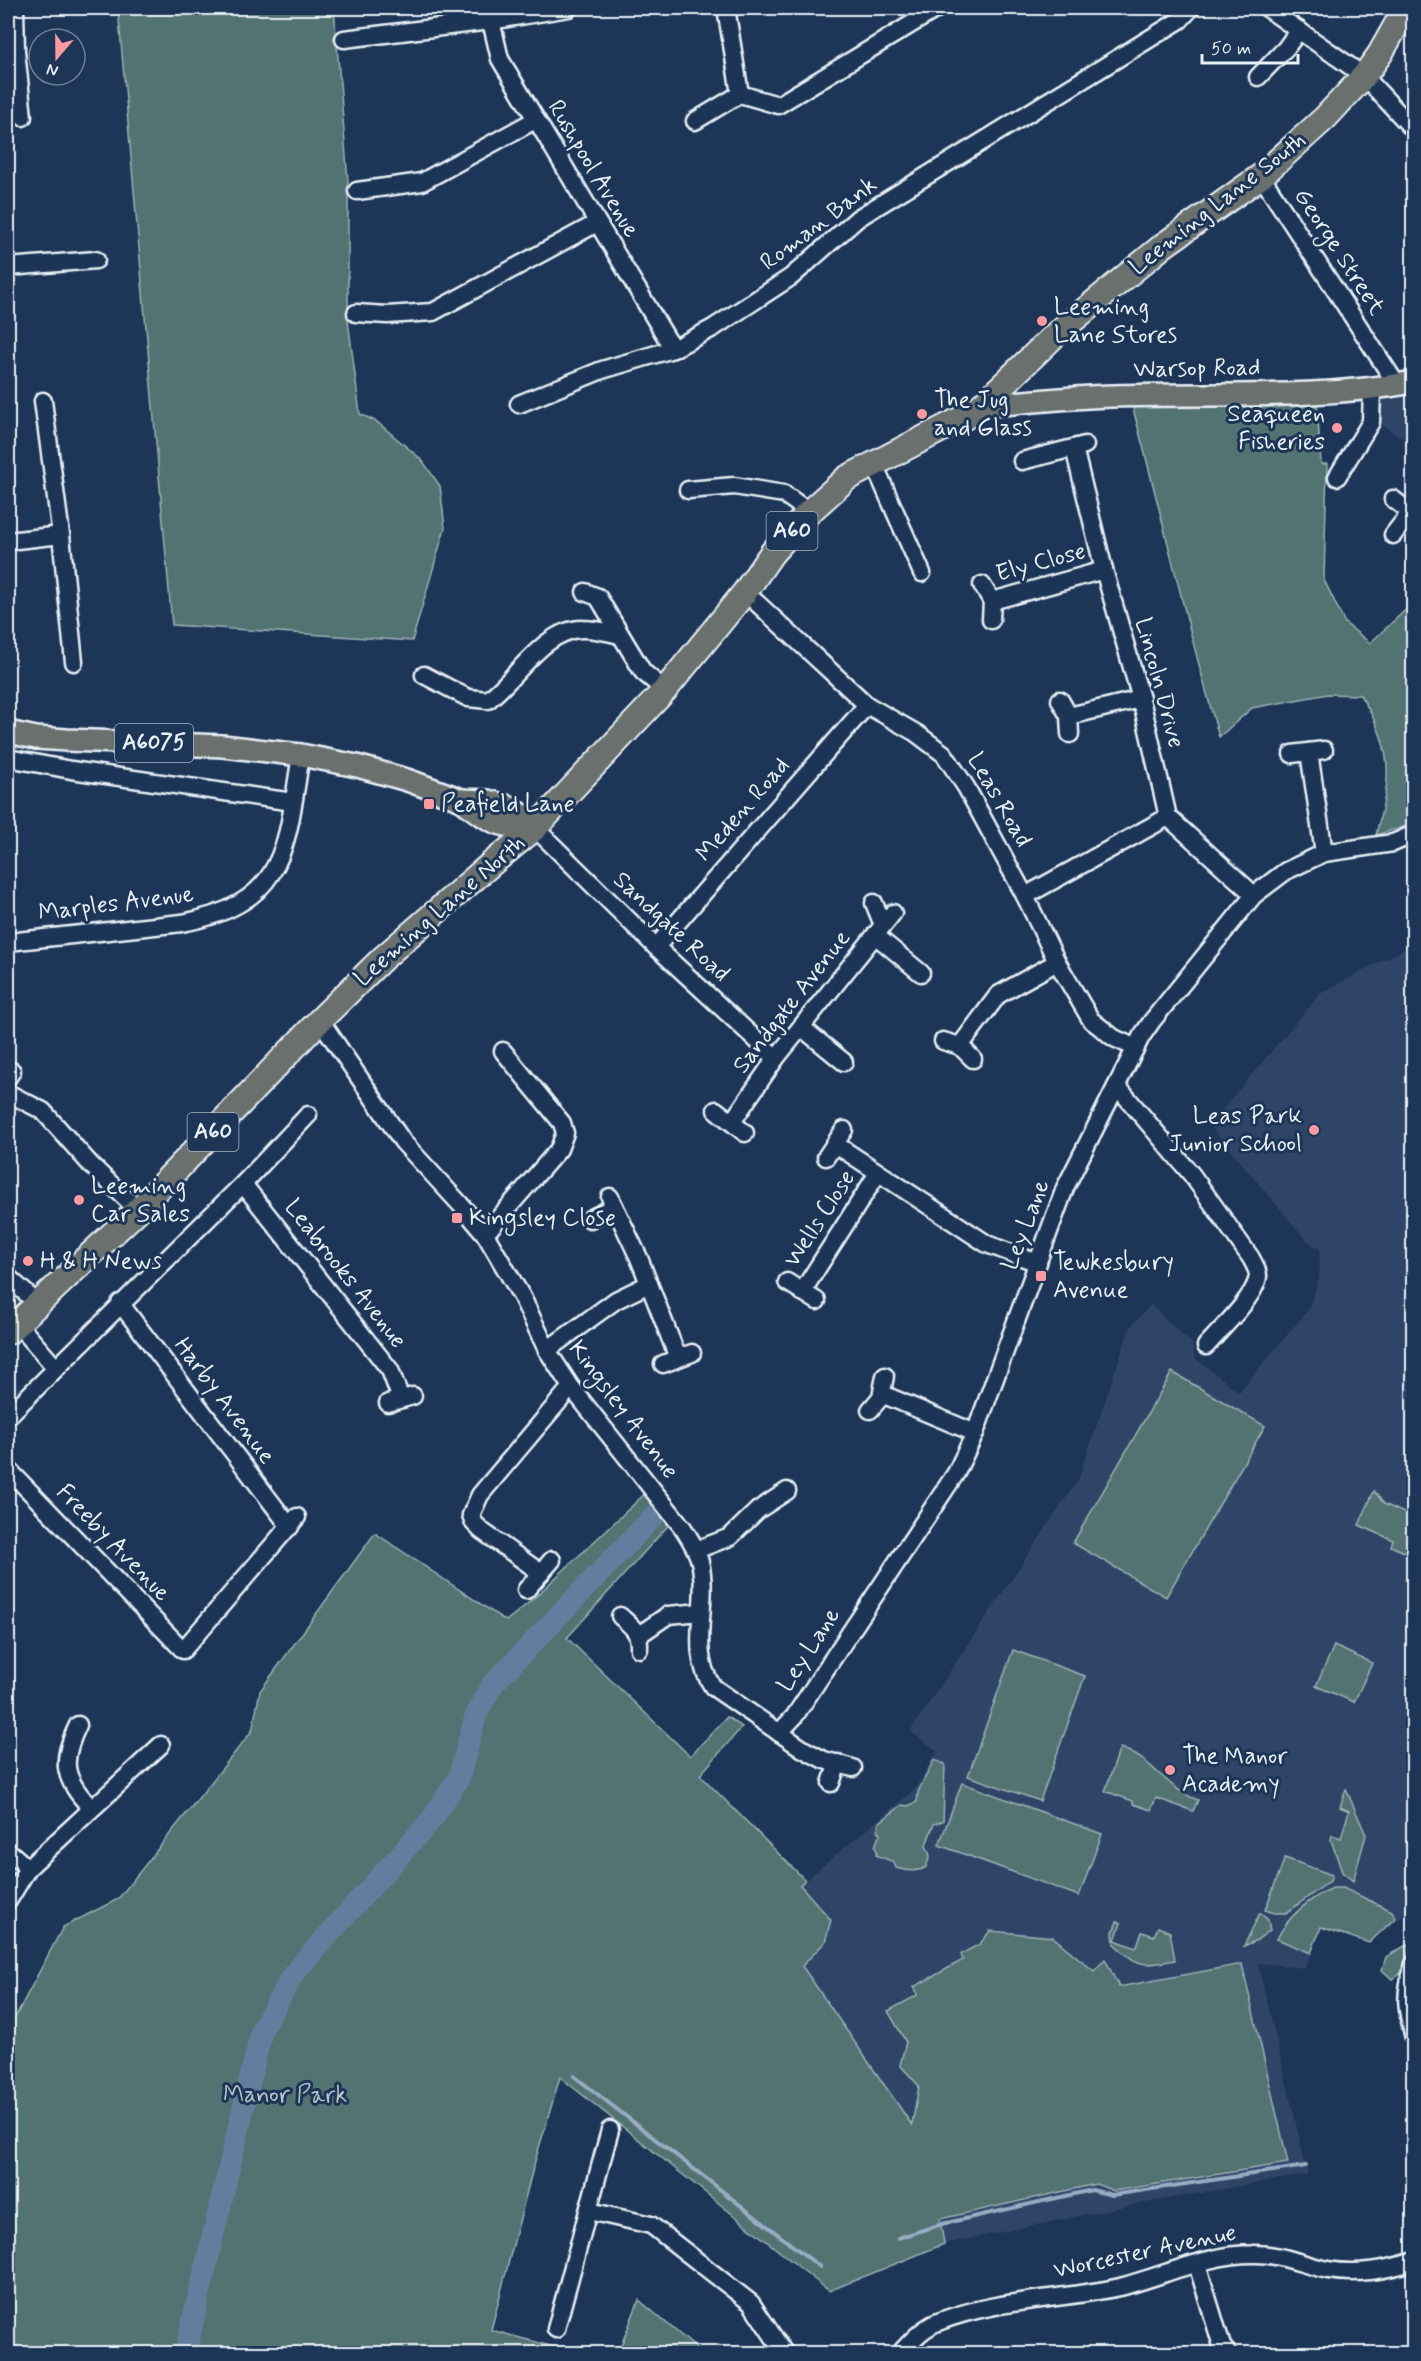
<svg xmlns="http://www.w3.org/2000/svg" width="1421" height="2361" font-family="Mynerve,sans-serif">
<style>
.built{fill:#2f4568}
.green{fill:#527272;stroke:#9db2b5;stroke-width:1.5}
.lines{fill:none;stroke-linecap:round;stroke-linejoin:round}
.stream{stroke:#98acc2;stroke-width:4}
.river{stroke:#627e9e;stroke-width:22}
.minor-casing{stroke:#e8f1f8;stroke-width:21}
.major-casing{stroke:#e8f1f8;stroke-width:26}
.highway-casing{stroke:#e8f1f8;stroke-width:28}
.minor{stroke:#1d3557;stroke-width:16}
.major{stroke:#6a706d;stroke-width:21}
.highway{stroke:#6a706d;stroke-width:24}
.poi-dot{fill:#ff9aa2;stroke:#1d3557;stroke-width:2}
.labels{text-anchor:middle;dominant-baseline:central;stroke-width:6;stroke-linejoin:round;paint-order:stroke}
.shield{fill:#1d3557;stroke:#abb9c8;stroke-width:1.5}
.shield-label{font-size:22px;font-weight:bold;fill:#e8f1f8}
.street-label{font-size:24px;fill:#e8f1f8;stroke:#1d3557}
.poi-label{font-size:24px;fill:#e8f1f8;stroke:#1d3557;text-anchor:start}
.park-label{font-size:24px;fill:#b4c5c9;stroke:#1d3557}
</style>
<rect width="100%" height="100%" fill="#1d3557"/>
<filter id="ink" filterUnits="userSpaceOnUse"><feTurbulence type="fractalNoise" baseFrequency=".0167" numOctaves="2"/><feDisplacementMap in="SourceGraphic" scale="12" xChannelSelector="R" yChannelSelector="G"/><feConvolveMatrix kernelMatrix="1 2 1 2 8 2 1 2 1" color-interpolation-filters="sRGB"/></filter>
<g filter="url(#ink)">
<g class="built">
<polygon points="1413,393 1414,441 1411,444 1376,421 1375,402"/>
<polygon points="1413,890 1413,1909 1397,1920 1369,1943 1321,1927 1305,1968 1258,1963 1308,2174 1117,2208 944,2244 928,2150 802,1966 825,1942 800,1885 915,1789 937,1751 910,1731 1078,1480 1130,1327 1151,1305 1192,1344 1195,1358 1239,1392 1308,1310 1319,1279 1320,1249 1307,1241 1209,1125 1321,993 1413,944 1407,891"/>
</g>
<g class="green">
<polygon points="118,8 334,8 348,181 348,320 360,414 377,422 422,460 440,486 445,528 412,641 172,625"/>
<path d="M 1317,404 L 1321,464 L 1327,464 L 1324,580 L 1345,623 L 1370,643 L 1413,603 L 1413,824 L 1376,835 C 1380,817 1386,797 1387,779 C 1389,749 1376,719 1360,695 L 1328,694 L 1252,708 L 1219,737 C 1187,627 1162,515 1132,405 Z"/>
<polygon points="1172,1372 1265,1426 1166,1597 1073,1543"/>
<polygon points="651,1488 675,1518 567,1638 690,1756 727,1717 742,1727 700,1775 805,1880 800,1885 831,1920 825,1942 802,1966 912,2125 919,2086 900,2065 906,2042 888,2011 918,1995 914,1987 963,1960 961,1954 980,1944 990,1931 1053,1937 1094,1971 1105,1959 1119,1987 1242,1964 1288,2163 1114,2191 1096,2184 940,2219 944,2244 829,2291 560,2077 533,2168 491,2330 577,2353 8,2354 8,2031 63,1927 118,1899 252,1731 260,1691 375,1533 506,1621 533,1599"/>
<polygon points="1374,1491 1384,1504 1413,1517 1413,1556 1391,1546 1393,1540 1359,1525"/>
<polygon points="1334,1646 1372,1663 1354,1702 1316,1686"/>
<polygon points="1013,1650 1085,1676 1040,1801 968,1776"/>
<path d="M 1120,1748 C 1152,1758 1166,1789 1198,1800 L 1193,1811 L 1156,1798 L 1151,1810 L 1133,1804 L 1133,1801 L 1105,1791 Z"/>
<path d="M 934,1760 L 945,1764 L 943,1821 L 934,1824 L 926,1845 L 930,1856 L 926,1867 C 918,1872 906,1871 896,1868 L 894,1862 L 876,1855 L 877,1851 L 875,1847 L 878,1838 L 881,1834 L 878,1830 L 879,1823 L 902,1805 L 908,1806 L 917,1802 L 918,1792 Z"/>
<polygon points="962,1783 1102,1834 1079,1896 939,1845"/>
<polygon points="1346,1789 1366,1835 1353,1881 1342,1872 1331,1840 1332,1835 1341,1838 1349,1811 1340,1807"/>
<polygon points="1285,1858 1332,1875 1330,1881 1286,1913 1275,1913 1265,1910"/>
<path d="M 1333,1888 L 1343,1888 L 1392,1911 L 1395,1918 L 1369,1943 L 1321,1927 L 1311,1953 L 1277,1939 C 1287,1917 1311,1897 1333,1888 Z"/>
<polygon points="1260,1913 1268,1920 1270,1930 1257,1940 1244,1946"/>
<path d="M 1117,1921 L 1121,1923 L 1115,1940 L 1136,1948 L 1142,1932 L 1154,1936 L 1158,1927 L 1170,1932 L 1175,1960 C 1140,1966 1141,1968 1114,1944 L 1113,1932 Z"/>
<polygon points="1413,1941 1400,1974 1392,1979 1382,1970 1386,1957"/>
<polygon points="639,2300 702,2353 618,2353"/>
</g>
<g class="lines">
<g class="stream">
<polyline points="574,2076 820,2267"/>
<polyline points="898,2238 942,2224 1092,2190 1112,2195 1306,2166"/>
</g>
<polyline class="river" points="185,2354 262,2029 294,1973 433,1818 459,1777 476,1715 493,1684 654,1516"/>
<defs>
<g id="minor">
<polyline points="15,8 16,51 23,117"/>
<polyline points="488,8 500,59 673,349"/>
<polyline points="726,8 740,94"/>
<polyline points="1267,8 1364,76 1414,130"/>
<polyline points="344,39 490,21 569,8"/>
<polyline points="1258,77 1286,48 1299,30"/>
<polyline points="695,121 740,94 778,105 938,8"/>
<polyline points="1261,176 1397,385"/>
<polyline points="357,191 422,182 535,120"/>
<polyline points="8,267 96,260"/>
<polyline points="356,313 387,315 433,312 597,223"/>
<polyline points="43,401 61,535 74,662"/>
<polyline points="519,404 602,370 673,349 713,328 791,277 858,218 1180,20 1191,8"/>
<polyline points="1074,448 1104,570 1141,699 1168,817 1254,895"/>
<polyline points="1022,461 1085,445"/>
<polyline points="874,464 922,573"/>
<polyline points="1337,477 1371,422 1372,389"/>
<polyline points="688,490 734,486 784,494 809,512"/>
<polyline points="1393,499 1410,512"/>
<polyline points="1393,535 1414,508"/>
<polyline points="8,541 61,535"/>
<polyline points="982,585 992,601 991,620"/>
<polyline points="585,592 598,597 643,672 665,690"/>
<polyline points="745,592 867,705 916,733 944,754 966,787 1025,896 1057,962 1091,1020 1114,1038 1136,1048"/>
<polyline points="992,601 1104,570"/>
<path d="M 424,675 L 468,698 L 488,700 C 516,679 545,628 583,629 C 595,629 608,632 620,635"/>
<polyline points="1060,700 1069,716 1070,734"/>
<polyline points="1069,716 1141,699"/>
<polyline points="1309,752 1324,853"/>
<polyline points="1292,754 1324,750"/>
<polyline points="8,758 71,770 293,802"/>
<polyline points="535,828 656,947 776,1058"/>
<polyline points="1025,896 1168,817"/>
<polyline points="874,903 883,925"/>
<polyline points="875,935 921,973"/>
<path d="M 8,942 L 182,923 C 288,903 286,846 301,755"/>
<polyline points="656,947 867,705"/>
<path d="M 320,1020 L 403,1142 L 460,1204 L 485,1234 L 522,1297 L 547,1350 L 571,1387 L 683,1528 C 690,1539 697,1549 700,1562 C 710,1603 687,1651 713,1687 L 803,1749 L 824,1760 L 853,1768"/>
<polyline points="801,1027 844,1062"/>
<polyline points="943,1041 960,1046 973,1059"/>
<polyline points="960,1046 998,995 1057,962"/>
<polyline points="8,1077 12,1071"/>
<path d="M 1117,1086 L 1192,1175 L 1251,1258 C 1254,1264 1258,1270 1258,1276 C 1256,1296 1220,1330 1206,1346"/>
<polyline points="8,1093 43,1111 91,1165 138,1210"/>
<polyline points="716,1110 745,1133"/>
<polyline points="732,1122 776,1058 893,913"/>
<polyline points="835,1144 987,1244 1038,1263"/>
<polyline points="826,1157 844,1130"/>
<polyline points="243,1184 390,1370 401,1399"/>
<polyline points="610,1197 639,1258 678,1358"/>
<polyline points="590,1219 614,1207"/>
<polyline points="485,1234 559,1149 565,1133 562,1123 503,1051"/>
<polyline points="8,1277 38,1304"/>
<polyline points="787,1282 817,1301"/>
<polyline points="802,1292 878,1173"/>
<polyline points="120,1303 290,1527"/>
<polyline points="17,1323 55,1367"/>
<polyline points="547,1350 616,1300 649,1284"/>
<polyline points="663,1364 692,1353"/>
<polyline points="882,1394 975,1433"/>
<polyline points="388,1403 413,1396"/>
<polyline points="870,1410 881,1397 885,1376"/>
<polyline points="8,1416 243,1184 308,1115"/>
<polyline points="8,1469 183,1650 297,1517"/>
<polyline points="696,1550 730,1537 758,1510 787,1491"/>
<polyline points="541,1573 482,1531 474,1523 471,1515 480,1495 571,1387"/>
<polyline points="526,1590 552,1560"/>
<path d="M 620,1616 C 632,1627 640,1631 639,1649"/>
<polyline points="639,1635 668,1615 701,1612"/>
<path d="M 78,1725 C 60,1762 63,1778 91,1808"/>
<polyline points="779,1733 794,1717 956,1473 975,1433 1065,1188 1141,1037 1152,1021 1254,895 1286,871 1324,853 1393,843 1414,834"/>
<polyline points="831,1783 838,1763"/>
<polyline points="8,1851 28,1868"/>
<polyline points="8,1901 28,1868 161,1745"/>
<path d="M 1414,1964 C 1404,1996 1406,2006 1414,2038"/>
<polyline points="589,2211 651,2225 751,2303 785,2354"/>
<polyline points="1197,2264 1222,2346 1228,2354"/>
<polyline points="556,2329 610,2130"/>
<path d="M 899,2354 C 910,2343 922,2328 938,2322 C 996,2299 1060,2300 1120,2287 C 1164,2276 1207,2254 1253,2254 C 1279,2253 1303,2265 1328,2270 C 1355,2275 1388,2270 1414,2261"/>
</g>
<g id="major">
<path d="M 981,406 C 1025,402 1069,397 1113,396 C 1213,393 1314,400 1414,382"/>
<polyline points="8,732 36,738 67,740 223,746 301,755 357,766 407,780 462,800 488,801 507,806 526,817 535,828"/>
<path d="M 462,800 C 491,823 497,826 535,828"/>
</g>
<polyline id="highway" points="8,1332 138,1210 320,1020 382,959 491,864 535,828 665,690 745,592 772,553 809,512 847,478 965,417 981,406 1056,334 1164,245 1261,176 1325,118 1364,76 1380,54 1406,8"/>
</defs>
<use href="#minor" class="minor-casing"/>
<use href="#major" class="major-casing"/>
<use href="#highway" class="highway-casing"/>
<use href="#minor" class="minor"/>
<use href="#major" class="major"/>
<use href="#highway" class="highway"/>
</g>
</g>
<g class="poi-dot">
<circle cx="1042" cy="321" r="6"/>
<circle cx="922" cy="414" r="6"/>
<circle cx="1337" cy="428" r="6"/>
<rect x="423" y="798" width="12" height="12" rx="3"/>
<circle cx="1314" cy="1130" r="6"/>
<circle cx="79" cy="1200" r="6"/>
<rect x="451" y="1212" width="12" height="12" rx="3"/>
<circle cx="28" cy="1261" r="6"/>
<rect x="1035" y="1270" width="12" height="12" rx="3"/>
<circle cx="1170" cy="1770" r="6"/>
</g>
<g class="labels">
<g class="shield">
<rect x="766.5" y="512" width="51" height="38" rx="4.5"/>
<rect x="115" y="724" width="78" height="38" rx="4.5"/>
<rect x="187.5" y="1113" width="51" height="38" rx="4.5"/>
</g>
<g class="shield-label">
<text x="792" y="531">A60</text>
<text x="154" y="743">A6075</text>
<text x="213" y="1132">A60</text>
</g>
<g class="street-label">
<text transform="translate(593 169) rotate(59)">Rushpool Avenue</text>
<text transform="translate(1218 204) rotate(-38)">Leeming Lane South</text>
<text transform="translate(819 224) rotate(-37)">Roman Bank</text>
<text transform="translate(1339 252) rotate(57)">George Street</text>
<text transform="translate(1197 369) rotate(-1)">Warsop Road</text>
<text transform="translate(1041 563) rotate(-15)">Ely Close</text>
<text transform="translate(1159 683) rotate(75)">Lincoln Drive</text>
<text transform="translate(999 800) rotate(60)">Leas Road</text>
<text transform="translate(743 810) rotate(-49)">Meden Road</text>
<text transform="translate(116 904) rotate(-7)">Marples Avenue</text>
<text transform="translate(440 911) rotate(-41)">Leeming Lane North</text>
<text transform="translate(671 927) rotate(43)">Sandgate Road</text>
<text transform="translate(792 1002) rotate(-52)">Sandgate Avenue</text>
<text transform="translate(820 1219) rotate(-57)">Wells Close</text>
<text transform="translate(1026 1225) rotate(-69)">Ley Lane</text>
<text transform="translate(345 1274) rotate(52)">Leabrooks Avenue</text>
<text transform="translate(224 1401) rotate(53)">Harby Avenue</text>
<text transform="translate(623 1410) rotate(53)">Kingsley Avenue</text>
<text transform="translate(113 1543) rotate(46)">Freeby Avenue</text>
<text transform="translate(809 1650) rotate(-57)">Ley Lane</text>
<text transform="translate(1145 2252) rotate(-12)">Worcester Avenue</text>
</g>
<g class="poi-label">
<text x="1054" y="307">Leeming<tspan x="1054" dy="28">Lane Stores</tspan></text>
<text x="934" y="400">The Jug<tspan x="934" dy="28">and Glass</tspan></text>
<text x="1325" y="414" text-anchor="end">Seaqueen<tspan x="1325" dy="28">Fisheries</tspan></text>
<text x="441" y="804">Peafield Lane</text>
<text x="1302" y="1116" text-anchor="end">Leas Park<tspan x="1302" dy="28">Junior School</tspan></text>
<text x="91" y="1186">Leeming<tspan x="91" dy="28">Car Sales</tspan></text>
<text x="469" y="1218">Kingsley Close</text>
<text x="40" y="1261">H &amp; H News</text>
<text x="1053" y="1262">Tewkesbury<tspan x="1053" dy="28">Avenue</tspan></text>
<text x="1182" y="1756">The Manor<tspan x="1182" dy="28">Academy</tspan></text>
</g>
<g class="park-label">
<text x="285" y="2095">Manor Park</text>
</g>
</g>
<rect width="1421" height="2361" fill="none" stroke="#1d3557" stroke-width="30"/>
<rect x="15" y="15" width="1391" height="2331" fill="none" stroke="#e8f1f8" stroke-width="2" filter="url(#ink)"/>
<g transform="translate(57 57) rotate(200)"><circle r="28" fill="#1d3557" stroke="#6e8097" stroke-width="1.5"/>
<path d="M0-4.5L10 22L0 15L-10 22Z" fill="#ff9aa2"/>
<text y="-9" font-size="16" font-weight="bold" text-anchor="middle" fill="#e8f1f8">N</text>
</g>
<path d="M1202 54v9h96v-9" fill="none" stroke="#e8f1f8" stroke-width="3"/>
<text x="1211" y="54" font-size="18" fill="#e8f1f8" stroke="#1d3557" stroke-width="4.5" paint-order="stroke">50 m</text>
</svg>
